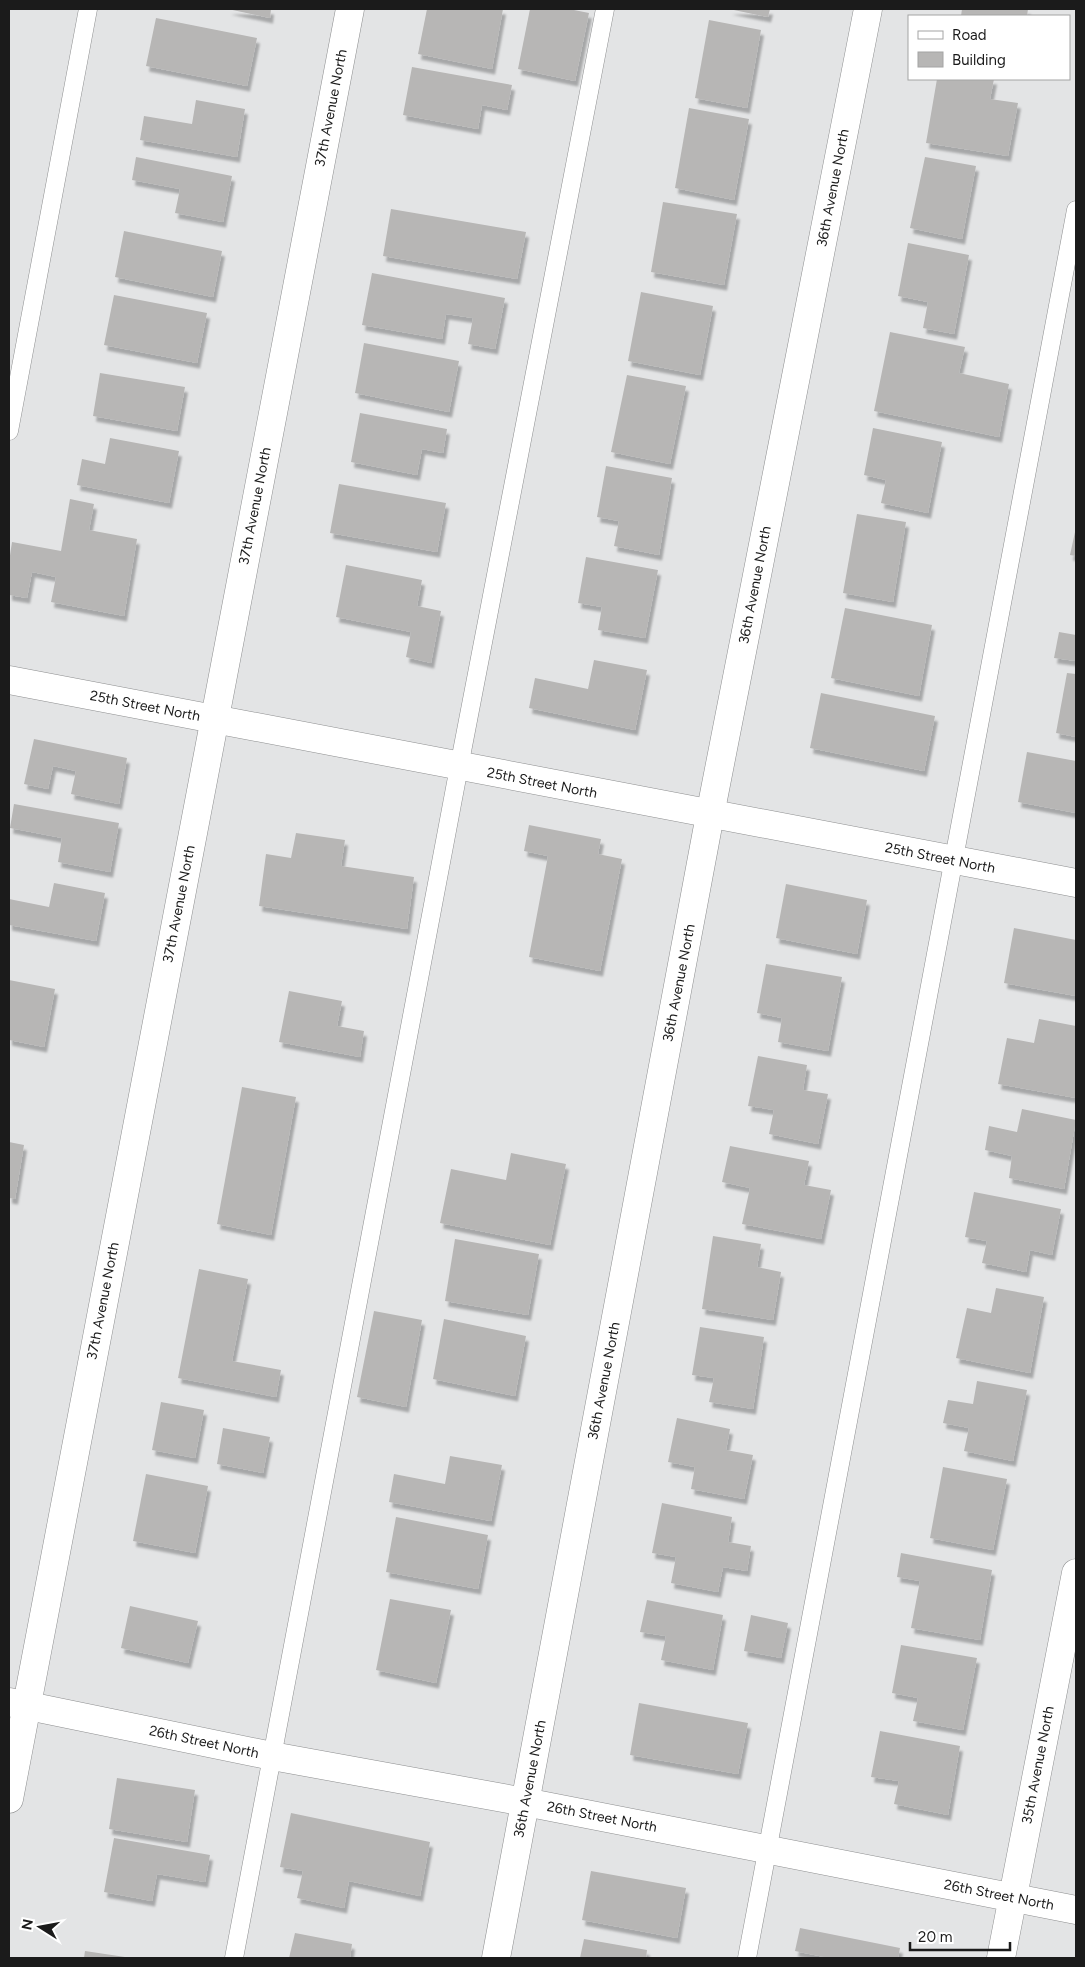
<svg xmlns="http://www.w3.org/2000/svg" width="1085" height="1967" font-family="Figtree,sans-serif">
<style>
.building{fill:#b7b6b5;filter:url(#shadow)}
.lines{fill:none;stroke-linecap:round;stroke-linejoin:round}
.service-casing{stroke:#8d8e8f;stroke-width:19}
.minor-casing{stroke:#8d8e8f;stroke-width:29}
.service{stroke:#fff;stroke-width:18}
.minor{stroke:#fff;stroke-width:28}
.labels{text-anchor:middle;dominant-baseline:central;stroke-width:5;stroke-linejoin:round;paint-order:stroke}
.street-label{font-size:14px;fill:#1b1b1b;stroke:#fff}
</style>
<defs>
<filter id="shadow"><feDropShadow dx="3" dy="5.5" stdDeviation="1" flood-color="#0004"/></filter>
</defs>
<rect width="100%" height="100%" fill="#e3e4e5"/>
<g class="building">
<polygon points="228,9 271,9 270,18"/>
<polygon points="427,9 503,9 492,69 418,54"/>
<polygon points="530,9 569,9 589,13 575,81 518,69"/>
<polygon points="729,9 770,9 768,17"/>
<polygon points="962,9 1028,9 1027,16 961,16"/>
<polygon points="156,18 257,38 247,86 146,66"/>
<polygon points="709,20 761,30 747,108 695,98"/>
<polygon points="412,67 512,85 507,110 482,105 478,129 403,115"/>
<polygon points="937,79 994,79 990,99 1018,103 1008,156 926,143"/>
<polygon points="196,100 245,109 237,157 140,140 144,116 192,124"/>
<polygon points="689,108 749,119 734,200 675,188"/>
<polygon points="136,157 232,176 223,222 175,213 180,189 132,180"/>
<polygon points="925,157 976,166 962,239 910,228"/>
<polygon points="663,202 737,214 724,285 651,272"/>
<polygon points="391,209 526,232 517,279 383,256"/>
<polygon points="124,231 222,251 213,297 115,277"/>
<polygon points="908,243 969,255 954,334 923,328 928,302 898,296"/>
<polygon points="372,273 505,298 495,349 468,344 473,318 446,314 442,339 362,325"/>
<polygon points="641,292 713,306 700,375 628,361"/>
<polygon points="114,295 207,313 197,363 104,345"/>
<polygon points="890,332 965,347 959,373 1009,384 999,437 874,411"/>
<polygon points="364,343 459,361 449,412 355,393"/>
<polygon points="100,373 185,387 177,431 93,416"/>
<polygon points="627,375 686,386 670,464 611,452"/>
<polygon points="360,413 447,429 443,453 422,449 417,475 351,462"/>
<polygon points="873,428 942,442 928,513 881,503 886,480 864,475"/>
<polygon points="110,438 179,451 169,503 77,485 82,459 105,464"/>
<polygon points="606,466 672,478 659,555 614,546 619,521 597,517"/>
<polygon points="339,484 446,503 437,552 330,533"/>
<polygon points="70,499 94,504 89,530 137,539 124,616 51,602 56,577 32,572 27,598 9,595 9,562 12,542 61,551"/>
<polygon points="857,514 906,522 893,602 843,593"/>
<polygon points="1075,532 1076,532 1076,556 1070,555"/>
<polygon points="586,557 658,570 645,638 598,630 602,607 578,603"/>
<polygon points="346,565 422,580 417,606 441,611 431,663 406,657 411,632 336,617"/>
<polygon points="845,608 932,625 919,696 831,678"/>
<polygon points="1059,632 1076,635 1076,661 1054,658"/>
<polygon points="594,660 647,670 635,730 529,708 535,678 588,689"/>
<polygon points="1067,673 1076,674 1076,737 1056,733"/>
<polygon points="821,693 935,716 924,771 810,748"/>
<polygon points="34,739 127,758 119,804 71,794 76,771 53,766 48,789 24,784"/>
<polygon points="1027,752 1076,761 1076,813 1018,802"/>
<polygon points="14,804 119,823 110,872 58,862 62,838 10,828"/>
<polygon points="529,825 601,839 598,854 622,859 600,971 529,957 548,856 524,851"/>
<polygon points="296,833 345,840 341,866 414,877 407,929 259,906 266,854 291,858"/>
<polygon points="54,883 105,893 96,941 9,925 9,899 49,907"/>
<polygon points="786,884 867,900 857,954 776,938"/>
<polygon points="1014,928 1076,940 1076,996 1004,983"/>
<polygon points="766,964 842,977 828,1051 778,1042 782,1018 757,1013"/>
<polygon points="9,980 55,989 44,1047 9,1040"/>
<polygon points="289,991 342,1001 337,1026 364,1031 360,1057 279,1042"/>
<polygon points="1039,1019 1076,1026 1076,1098 998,1084 1007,1038 1034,1043"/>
<polygon points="758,1056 807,1065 803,1090 828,1094 818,1144 769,1134 774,1110 748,1106"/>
<polygon points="242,1087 296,1097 271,1235 217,1224"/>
<polygon points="1022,1109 1076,1120 1064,1189 1009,1178 1012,1156 985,1150 989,1126 1017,1132"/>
<polygon points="9,1142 24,1145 15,1199 9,1198"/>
<polygon points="730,1146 809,1161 804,1185 831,1190 821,1239 742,1224 750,1188 722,1182"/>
<polygon points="511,1153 566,1164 550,1245 440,1223 451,1169 506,1180"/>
<polygon points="974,1192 1061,1209 1052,1255 1030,1250 1026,1272 982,1263 987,1241 965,1237"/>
<polygon points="713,1236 761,1244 757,1267 781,1272 773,1320 702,1309"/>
<polygon points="455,1239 539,1254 528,1315 445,1301"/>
<polygon points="199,1269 248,1279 232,1361 281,1370 276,1397 178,1378"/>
<polygon points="996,1288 1044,1297 1030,1373 956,1358 967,1308 991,1313"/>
<polygon points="374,1311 422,1320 406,1407 357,1397"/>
<polygon points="444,1319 526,1336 515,1396 433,1379"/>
<polygon points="700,1327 764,1337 753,1409 709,1402 714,1378 692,1375"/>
<polygon points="977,1381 1027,1390 1013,1461 964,1451 969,1428 943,1423 948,1400 973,1404"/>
<polygon points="161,1402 204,1410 195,1458 152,1450"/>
<polygon points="677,1418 730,1429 726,1450 753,1455 744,1499 691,1489 695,1467 668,1462"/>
<polygon points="223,1428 270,1437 263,1473 217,1464"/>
<polygon points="450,1456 502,1465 491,1521 389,1502 394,1474 445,1484"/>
<polygon points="943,1467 1007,1479 993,1550 930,1538"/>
<polygon points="146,1474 208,1486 195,1553 133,1541"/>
<polygon points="662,1503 732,1517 728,1542 751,1546 747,1571 723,1567 718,1592 671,1583 676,1557 652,1553"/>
<polygon points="396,1517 488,1535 478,1589 386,1572"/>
<polygon points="901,1553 992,1570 980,1640 911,1628 920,1581 897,1577"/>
<polygon points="390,1599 451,1610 436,1683 376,1670"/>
<polygon points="647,1600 723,1615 713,1670 661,1660 666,1636 640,1632"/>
<polygon points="130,1606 198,1621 188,1663 121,1648"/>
<polygon points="751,1615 788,1623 781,1658 744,1651"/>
<polygon points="901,1645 977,1658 963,1730 913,1721 918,1698 892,1693"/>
<polygon points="639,1703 748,1723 738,1774 630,1755"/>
<polygon points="880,1731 960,1746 948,1815 894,1804 899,1781 871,1777"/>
<polygon points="117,1778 195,1790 187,1842 109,1829"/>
<polygon points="291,1813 430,1842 420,1896 349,1881 344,1908 297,1898 303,1871 280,1867"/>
<polygon points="114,1838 210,1855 205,1882 157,1874 152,1901 104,1892"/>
<polygon points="591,1871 686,1888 677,1938 582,1920"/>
<polygon points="800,1928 900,1948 898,1958 829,1958 795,1951"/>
<polygon points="295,1933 352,1944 350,1958 289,1958"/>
<polygon points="584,1939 647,1950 646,1958 580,1958"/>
<polygon points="85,1951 125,1957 124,1958 84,1958"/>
</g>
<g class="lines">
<defs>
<g id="service">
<polyline points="9,431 88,9"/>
<polyline points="234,1958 459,767 605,9"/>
<polyline points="747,1958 1076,210"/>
</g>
<g id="minor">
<polyline points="9,680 1076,883"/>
<polyline points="9,1702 272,1756 525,1802 1076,1910"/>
<polyline points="9,1799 350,9"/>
<polyline points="496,1958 710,815 868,9"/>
<polyline points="1001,1958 1076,1573"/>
</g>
</defs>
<use href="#service" class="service-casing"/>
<use href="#minor" class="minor-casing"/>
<use href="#service" class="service"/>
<use href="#minor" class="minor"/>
</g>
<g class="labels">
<g class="street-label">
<text transform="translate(331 108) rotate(-79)">37th Avenue North</text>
<text transform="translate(833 188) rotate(-79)">36th Avenue North</text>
<text transform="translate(255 506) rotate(-79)">37th Avenue North</text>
<text transform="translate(755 585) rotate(-79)">36th Avenue North</text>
<text transform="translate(145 706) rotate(11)">25th Street North</text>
<text transform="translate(542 783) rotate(11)">25th Street North</text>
<text transform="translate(940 858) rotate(11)">25th Street North</text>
<text transform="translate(179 904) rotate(-79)">37th Avenue North</text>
<text transform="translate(679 983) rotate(-79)">36th Avenue North</text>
<text transform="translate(103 1301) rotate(-79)">37th Avenue North</text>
<text transform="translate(604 1381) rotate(-79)">36th Avenue North</text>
<text transform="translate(204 1742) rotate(12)">26th Street North</text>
<text transform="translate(1038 1765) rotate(-79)">35th Avenue North</text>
<text transform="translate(530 1779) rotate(-79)">36th Avenue North</text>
<text transform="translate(602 1817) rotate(11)">26th Street North</text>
<text transform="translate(999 1895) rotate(11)">26th Street North</text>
</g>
</g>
<rect width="1085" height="1967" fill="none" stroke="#1b1b1b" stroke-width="20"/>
<rect x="908" y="15" width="162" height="65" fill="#ffffff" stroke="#a4a4a4"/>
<rect x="918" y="31" width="25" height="8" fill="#ffffff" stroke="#a4a4a4"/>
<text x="952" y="40" font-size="15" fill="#1b1b1b">Road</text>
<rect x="918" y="52" width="25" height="15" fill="#b7b6b5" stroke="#a4a4a4"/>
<text x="952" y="65" font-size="15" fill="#1b1b1b">Building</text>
<g transform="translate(40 1927) rotate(281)" stroke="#ffffff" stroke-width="4" paint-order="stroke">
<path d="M0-4L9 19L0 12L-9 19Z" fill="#1b1b1b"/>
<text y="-8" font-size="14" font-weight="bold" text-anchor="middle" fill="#1b1b1b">N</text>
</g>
<path d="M910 1942v8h100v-8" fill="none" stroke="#1b1b1b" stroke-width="2.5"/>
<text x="918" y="1942" font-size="15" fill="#1b1b1b" stroke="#ffffff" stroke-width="4" paint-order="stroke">20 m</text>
</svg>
